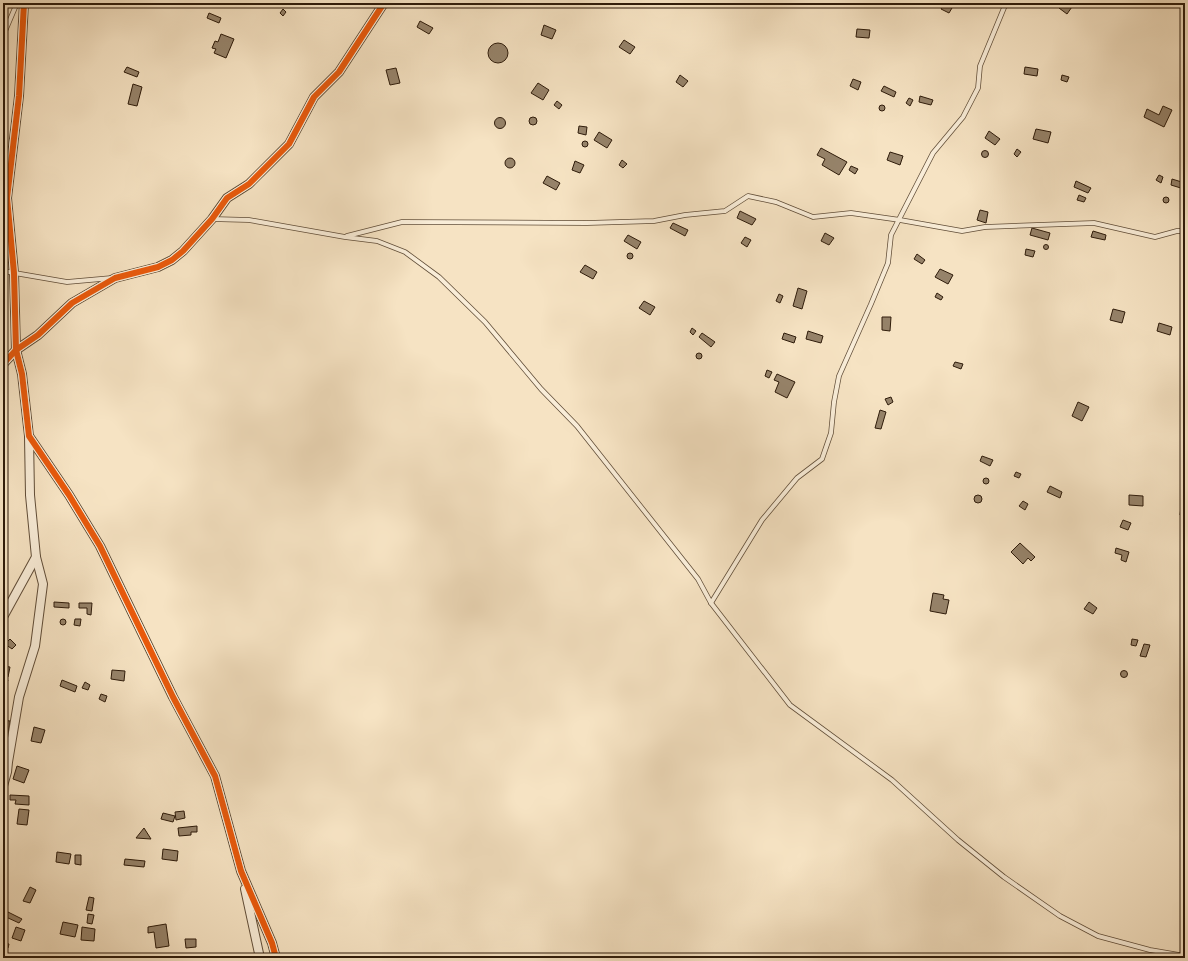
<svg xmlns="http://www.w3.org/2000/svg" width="1188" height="961" font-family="'IM FELL Great Primer',serif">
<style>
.building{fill:#96836a;stroke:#2e1b0a}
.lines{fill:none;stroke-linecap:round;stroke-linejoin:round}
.service-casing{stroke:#604d38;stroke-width:5.5}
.minor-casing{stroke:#604d38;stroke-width:10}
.service{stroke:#f9edd8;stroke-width:4}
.minor{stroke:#f9edd8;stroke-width:8}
.cycleway-casing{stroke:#f9edd8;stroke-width:8}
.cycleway{stroke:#e8590c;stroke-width:6}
</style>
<rect width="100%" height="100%" fill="#f6e3c3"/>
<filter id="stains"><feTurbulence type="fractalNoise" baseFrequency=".005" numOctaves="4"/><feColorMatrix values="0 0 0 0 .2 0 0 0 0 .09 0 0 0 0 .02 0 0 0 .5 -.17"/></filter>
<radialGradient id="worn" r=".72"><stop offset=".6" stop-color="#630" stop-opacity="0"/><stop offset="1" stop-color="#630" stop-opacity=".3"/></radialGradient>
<g class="building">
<circle cx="743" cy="5" r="2.5"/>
<polygon points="778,3 791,3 790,6"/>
<polygon points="1063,3 1072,3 1074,4 1067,14 1059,8"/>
<polygon points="944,4 952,8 949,13 941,9"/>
<polygon points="283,9 286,12 283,16 280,13"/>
<polygon points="209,13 221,18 219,23 207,18"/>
<polygon points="420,21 433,28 429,34 417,27"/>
<polygon points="544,25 556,30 552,39 541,35"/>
<polygon points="857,29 870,30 869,38 856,37"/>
<polygon points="221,34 234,39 226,58 214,53 216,49 212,48 215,41 218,42"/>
<polygon points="624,40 635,47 630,54 619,47"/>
<circle cx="498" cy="53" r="10"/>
<polygon points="127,67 139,72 137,77 124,72"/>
<polygon points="1025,67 1038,69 1037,76 1024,74"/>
<polygon points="396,68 400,83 390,85 386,70"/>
<polygon points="680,75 688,81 683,87 676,82"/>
<polygon points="1062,75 1069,77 1067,82 1061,80"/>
<polygon points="853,79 861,82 858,90 850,86"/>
<polygon points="538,83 549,90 543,100 531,93"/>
<polygon points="133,84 142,87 137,106 128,104"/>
<polygon points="884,86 896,92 894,97 881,91"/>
<polygon points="920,96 933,100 931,105 919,102"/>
<polygon points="909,98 913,100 910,106 906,103"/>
<polygon points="557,101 562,105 559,109 554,105"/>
<circle cx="882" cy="108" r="3"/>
<polygon points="1163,106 1172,110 1164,127 1144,117 1147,109 1159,115"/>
<circle cx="533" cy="121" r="4"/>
<circle cx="500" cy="123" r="5.5"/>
<polygon points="579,126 587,127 586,135 578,133"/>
<polygon points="1036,129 1051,132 1048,143 1033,139"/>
<polygon points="989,131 1000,139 995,145 985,138"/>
<polygon points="599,132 612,140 607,148 594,140"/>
<circle cx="585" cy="144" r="3"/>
<polygon points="821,148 847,162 839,175 822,165 825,159 817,155"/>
<polygon points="1017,149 1021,152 1017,157 1014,154"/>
<circle cx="985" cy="154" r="3.5"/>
<polygon points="890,152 903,156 900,165 887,160"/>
<circle cx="510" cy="163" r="5"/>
<polygon points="622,160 627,164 623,168 619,165"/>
<polygon points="575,161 584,165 580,173 572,170"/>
<polygon points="851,166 858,169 855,174 849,170"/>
<polygon points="1159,175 1163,177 1161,183 1156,180"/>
<polygon points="547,176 560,183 556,190 543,183"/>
<polygon points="1172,179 1185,183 1184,189 1171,185"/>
<polygon points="1076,181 1091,188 1088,193 1074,187"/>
<polygon points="1079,195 1086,198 1084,202 1077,200"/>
<circle cx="1166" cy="200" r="3"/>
<polygon points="980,210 988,212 986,223 977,220"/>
<polygon points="740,211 756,219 752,225 737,218"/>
<polygon points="673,223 688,230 685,236 670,228"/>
<polygon points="1032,228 1050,233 1048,240 1030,235"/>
<polygon points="1093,231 1106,235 1105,240 1091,237"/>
<polygon points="825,233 834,238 829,245 821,241"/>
<polygon points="628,235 641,242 637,249 624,241"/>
<polygon points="745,237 751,240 747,247 741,243"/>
<circle cx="1046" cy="247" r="2.5"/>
<polygon points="1026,249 1035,251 1033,257 1025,255"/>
<circle cx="630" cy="256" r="3"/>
<polygon points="917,254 925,260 922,264 914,259"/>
<polygon points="585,265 597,272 593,279 580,272"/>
<polygon points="940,269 953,275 948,284 935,277"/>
<polygon points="798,288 807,291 802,309 793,306"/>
<polygon points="937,293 943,297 941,300 935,297"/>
<polygon points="779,294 783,296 780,303 776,301"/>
<polygon points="644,301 655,307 650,315 639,308"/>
<polygon points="1113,309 1125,312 1122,323 1110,320"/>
<polygon points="882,317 891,317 890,331 882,330"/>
<polygon points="1159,323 1172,327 1170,335 1157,331"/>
<polygon points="692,328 696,331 693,335 690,332"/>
<polygon points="808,331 823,336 821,343 806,339"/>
<polygon points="702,333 715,342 711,347 699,337"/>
<polygon points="784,333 796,337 794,343 782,339"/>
<circle cx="699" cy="356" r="3"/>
<polygon points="955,362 963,364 961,369 953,366"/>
<polygon points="767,370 772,372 769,378 765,376"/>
<polygon points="777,374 795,382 787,398 775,392 779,382 774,380"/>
<polygon points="891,397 893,402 888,405 885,399"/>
<polygon points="1078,402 1089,407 1082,421 1072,416"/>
<polygon points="880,410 886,412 881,429 875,428"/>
<polygon points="982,456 993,460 990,466 980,461"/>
<polygon points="1016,472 1021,474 1019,478 1014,476"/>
<circle cx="986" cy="481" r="3"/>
<polygon points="1050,486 1062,492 1060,498 1047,492"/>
<circle cx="978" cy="499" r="4"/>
<polygon points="1129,495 1143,496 1143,506 1129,505"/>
<polygon points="1023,501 1028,504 1025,510 1019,506"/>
<polygon points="1181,507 1185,508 1185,516 1180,515"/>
<polygon points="1123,520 1131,523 1128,530 1120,527"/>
<polygon points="1020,543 1035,557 1031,561 1028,558 1023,564 1011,552"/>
<polygon points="1116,548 1129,552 1126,562 1121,560 1122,555 1115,553"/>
<polygon points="933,593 944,595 943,599 949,600 946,614 930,611"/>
<polygon points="54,602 69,603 69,608 54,607"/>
<polygon points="1089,602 1097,608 1093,614 1084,609"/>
<polygon points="79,603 92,603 91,615 87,614 87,608 79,608"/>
<circle cx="63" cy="622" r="3"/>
<polygon points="75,619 81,619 80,626 74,625"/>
<polygon points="10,639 16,645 12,649 5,644"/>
<polygon points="1132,639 1138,640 1136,646 1131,645"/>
<polygon points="1144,644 1150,645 1146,657 1140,656"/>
<polygon points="3,666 10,667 8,677 3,676"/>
<polygon points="112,670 125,671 124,681 111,679"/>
<circle cx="1124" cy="674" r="3.5"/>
<polygon points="3,678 8,680 6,685 3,684"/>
<polygon points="62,680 77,686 75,692 60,686"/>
<polygon points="85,682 90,685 88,690 82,688"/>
<polygon points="101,694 107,696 105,702 99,699"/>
<polygon points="3,720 10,721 8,736 3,735"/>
<polygon points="34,727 45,730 41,743 31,741"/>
<polygon points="17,766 29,770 24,783 13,779"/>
<polygon points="10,795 29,796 29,805 15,804 16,800 10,800"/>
<polygon points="19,809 29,810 27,825 17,824"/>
<polygon points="184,811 185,818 176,820 175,812"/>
<polygon points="163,813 175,816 173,822 161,819"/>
<polygon points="197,826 197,832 191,832 191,835 179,836 178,828"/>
<polygon points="144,828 151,839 136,838"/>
<polygon points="163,849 178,851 177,861 162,859"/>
<polygon points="57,852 71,854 69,864 56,862"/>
<polygon points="75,855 81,855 81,865 75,864"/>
<polygon points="125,859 145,861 144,867 124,865"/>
<polygon points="30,887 36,890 30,903 23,901"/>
<polygon points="89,897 94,898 92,911 86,910"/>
<polygon points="8,912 22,919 19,923 6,917"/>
<polygon points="88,914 94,915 92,924 87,923"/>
<polygon points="63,922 78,925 75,937 60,934"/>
<polygon points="166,924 169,946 156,948 154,932 148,933 148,927"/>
<polygon points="16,927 25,930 21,941 12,938"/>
<polygon points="82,927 95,929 94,941 81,940"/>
<polygon points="185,939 196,939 196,947 186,948"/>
<polygon points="3,943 9,944 8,948 3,947"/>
</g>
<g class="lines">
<defs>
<g id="service">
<polyline points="3,36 17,3"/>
<polyline points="212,219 249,220 345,237 377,241 405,252 439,277 485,322 541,389 577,426 698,579 711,603 790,705 892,780 958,840 1004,877 1060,916 1098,936 1150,950 1185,956"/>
<polyline points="347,236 402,222 587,223 654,221 685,215 725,211 748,196 776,202 813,217 851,213 900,220 962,231 985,227 1094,223 1155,237 1177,231 1185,231"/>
<polyline points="3,271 67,282 112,278"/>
<polyline points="711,603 762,520 797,478 822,459 831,433 834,402 839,376 871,304 888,263 891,235 933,153 963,117 978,88 980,66 1006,3"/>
</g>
<g id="minor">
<polyline points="24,3 19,96 7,198 14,273 16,350 22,374 29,436 69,495 100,546 173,697 215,776 241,871 272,943 276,958"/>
<polyline points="3,364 16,350 38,335 72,303 115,278 158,267 172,260 183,251 212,219 227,198 249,184 289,144 314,97 339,72 384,3"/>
<polyline points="3,617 36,557 30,495 29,437"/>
<polyline points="3,786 7,772 8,762 19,697 35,646 43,584 36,557"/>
<polyline points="245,889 260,958"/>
</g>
</defs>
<use href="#service" class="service-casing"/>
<use href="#minor" class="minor-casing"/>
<use href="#service" class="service"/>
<use href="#minor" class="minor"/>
<defs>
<g id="cycleway">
<polyline points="24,3 19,96 7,198 14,273 16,350 22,374 29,436 69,495 100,546 173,697 215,776 241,871 272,943 276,958"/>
<polyline points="3,364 16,350 38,335 72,303 115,278 158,267 172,260 183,251 212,219 227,198 249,184 289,144 314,97 339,72 384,3"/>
</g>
</defs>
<use href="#cycleway" class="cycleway-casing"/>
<use href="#cycleway" class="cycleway"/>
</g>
<rect width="1188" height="961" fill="none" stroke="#f6e3c3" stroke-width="16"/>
<rect x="4" y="4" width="1180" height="953" fill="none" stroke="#2e1b0a" stroke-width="2"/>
<rect x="8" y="8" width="1172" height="945" fill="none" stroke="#2e1b0a"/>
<rect width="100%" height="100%" filter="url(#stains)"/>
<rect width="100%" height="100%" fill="url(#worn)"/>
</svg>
